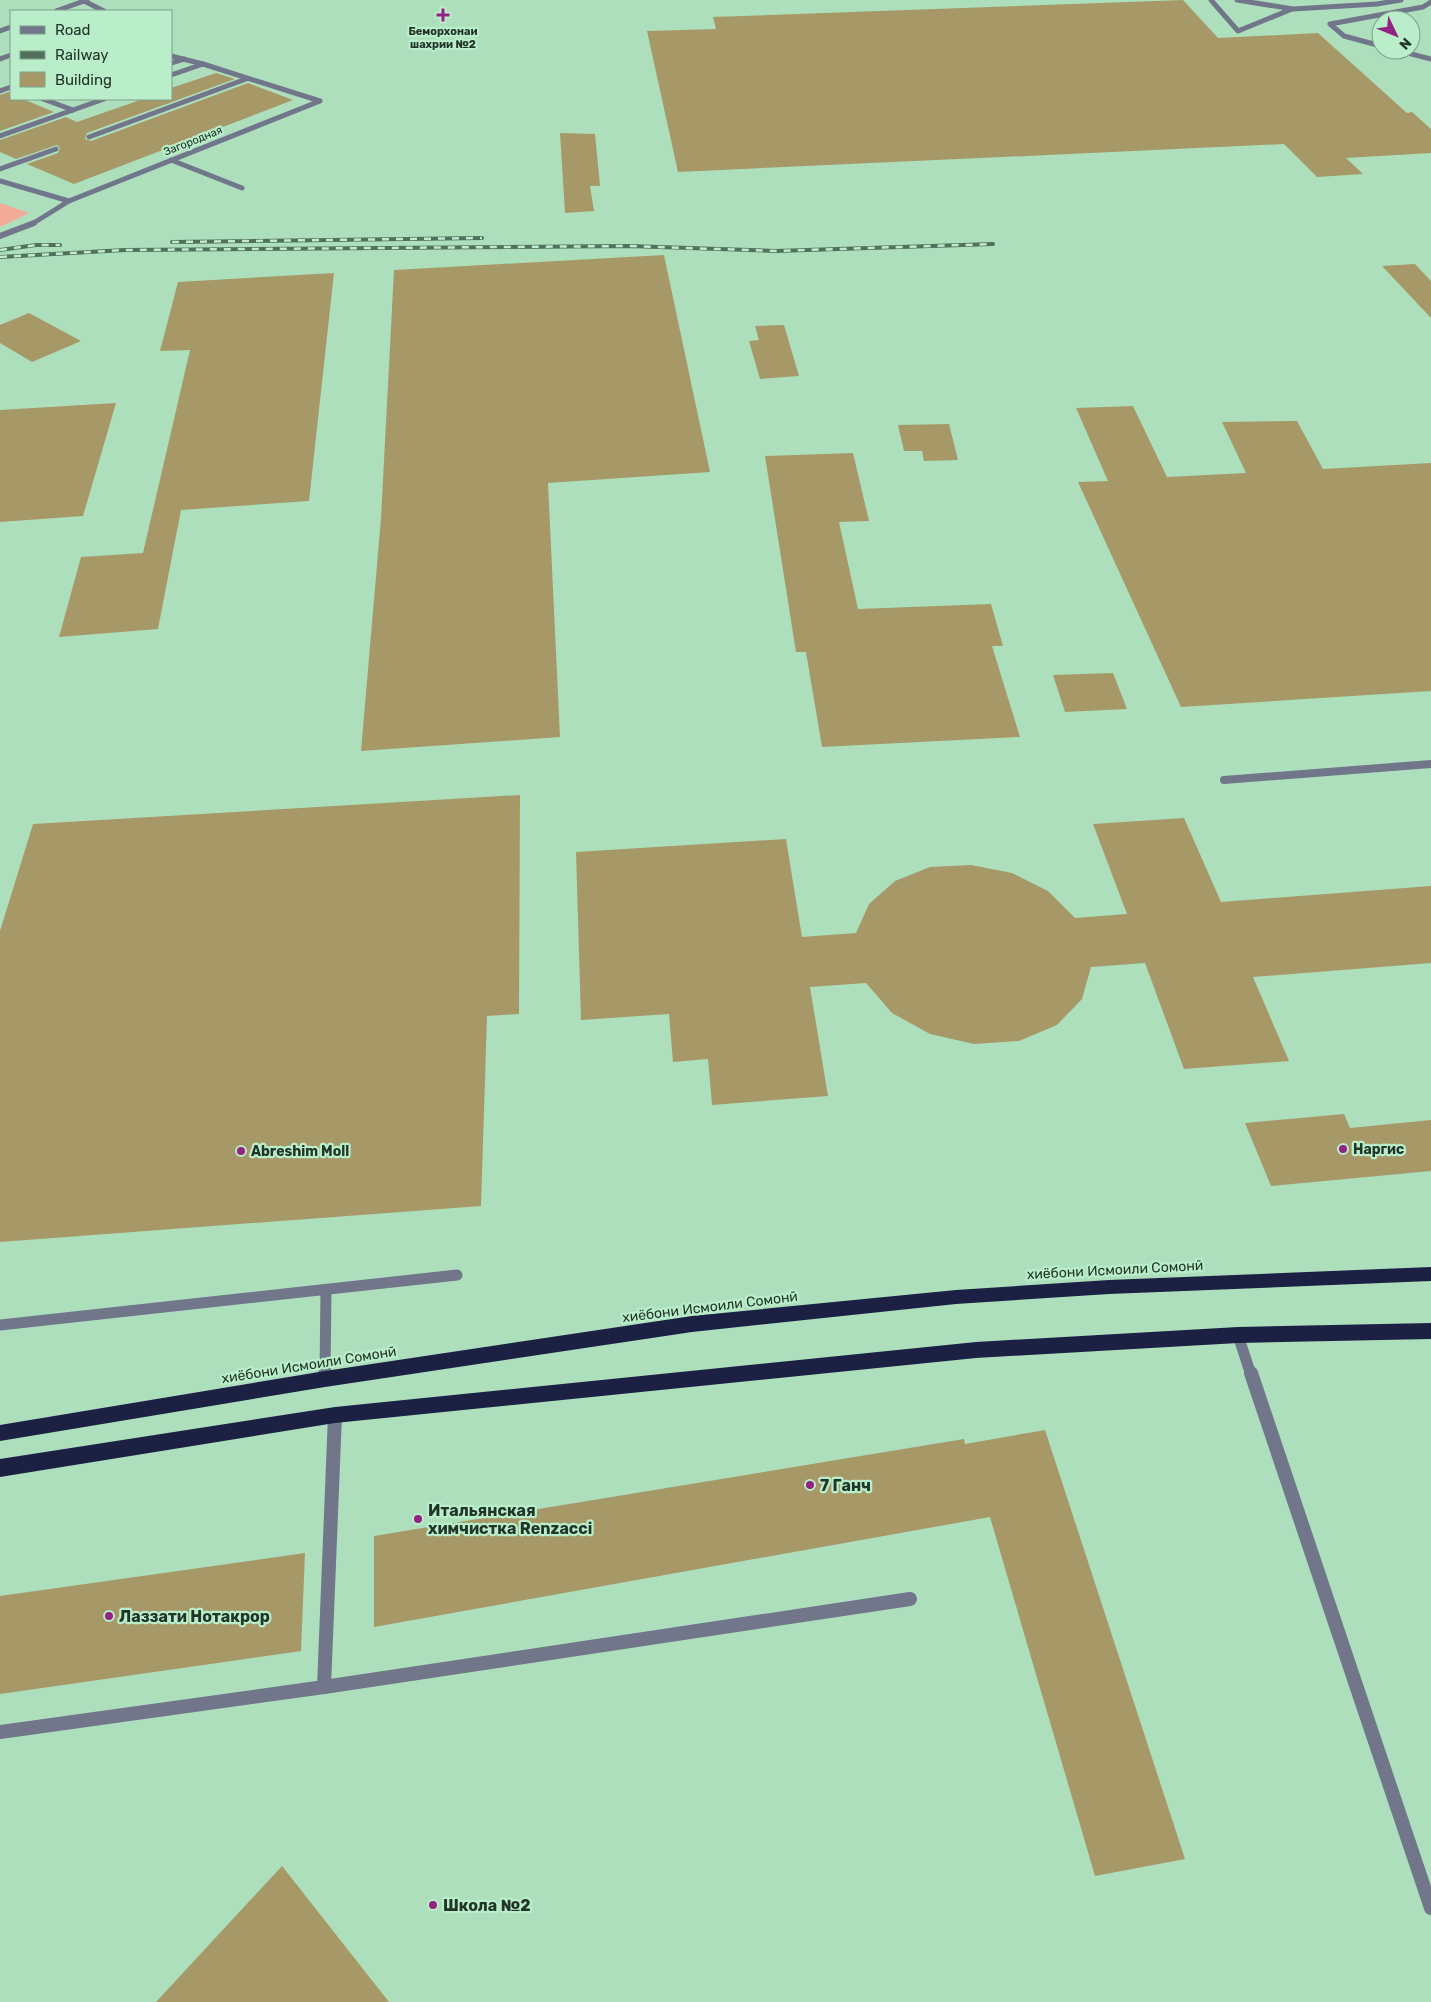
<svg xmlns="http://www.w3.org/2000/svg" width="1431" height="2002" font-family="Rubik,sans-serif">
<style>
.green{fill:#f3ab98}
.building{fill:#a79967}
.lines{fill:none;stroke-linecap:round;stroke-linejoin:round}
.service-far1{stroke:#71768b;stroke-width:5}
.service{stroke:#71768b;stroke-width:14}
.minor-far4{stroke:#71768b;stroke-width:5}
.minor-far3{stroke:#71768b;stroke-width:6}
.minor-far2{stroke:#71768b;stroke-width:8}
.minor-far1{stroke:#71768b;stroke-width:11}
.minor{stroke:#71768b;stroke-width:14}
.trunk{fill:#1c2144;fill-rule:evenodd}
.rail-casing{stroke:#52705c;stroke-width:4}
.rail{stroke:#baedca;stroke-width:2.5;stroke-dasharray:7;stroke-linecap:butt}
.poi-dot{fill:#932383;stroke:#baedca;stroke-width:2}
.labels{text-anchor:middle;dominant-baseline:central;stroke-width:4.5;stroke-linejoin:round;paint-order:stroke}
.far-poi-label{font-size:11px;font-weight:bold;fill:#213528;stroke:#baedca}
.far-street-label{font-size:11px;fill:#213528;stroke:#baedca}
.poi-label{font-size:14px;font-weight:bold;fill:#213528;stroke:#baedca;text-anchor:start}
.street-label{font-size:14px;fill:#213528;stroke:#baedca}
.near-poi-label{font-size:16px;font-weight:bold;fill:#213528;stroke:#baedca;text-anchor:start}
</style>
<rect width="100%" height="100%" fill="#addfbd"/>
<polygon class="green" points="0,203 29,213 0,227"/>
<g class="building">
<polygon points="1183,0 1218,38 1318,33 1407,113 1412,112 1431,129 1431,153 1346,158 1363,174 1317,177 1284,144 678,172 647,31 716,29 713,17"/>
<polygon points="216,73 235,79 87,133 85,139 91,141 248,83 293,100 74,184 27,164 58,153 60,148 57,145 16,159 0,152 0,140 66,117 77,122 143,99 171,99 171,88"/>
<polygon points="9,92 11,94 11,99 23,99 54,112 0,131 0,95"/>
<polygon points="560,133 595,134 600,186 590,186 594,211 565,213"/>
<polygon points="664,255 710,472 548,483 560,737 361,751 381,518 394,270"/>
<polygon points="1415,264 1431,281 1431,318 1382,266"/>
<polygon points="334,273 309,501 181,510 158,629 59,637 81,557 143,553 190,350 160,351 178,282"/>
<polygon points="29,313 81,341 32,362 0,343 0,325"/>
<polygon points="784,325 799,376 760,379 749,341 759,340 755,326"/>
<polygon points="116,403 83,516 0,522 0,410"/>
<polygon points="1133,406 1167,477 1246,473 1222,422 1297,421 1323,469 1431,463 1431,691 1181,707 1078,482 1108,481 1076,408"/>
<polygon points="949,424 958,460 924,461 922,451 904,451 898,425"/>
<polygon points="853,453 869,521 839,522 858,609 991,604 1003,646 992,646 1020,737 822,747 806,652 796,652 765,456"/>
<polygon points="1113,673 1127,709 1065,712 1053,675"/>
<polygon points="520,795 519,1014 487,1016 481,1206 0,1242 0,931 33,824"/>
<polygon points="1184,818 1221,902 1431,886 1431,963 1253,977 1289,1061 1184,1069 1145,963 1091,967 1082,999 1057,1025 1019,1041 974,1044 930,1034 892,1013 866,983 810,987 828,1096 712,1105 708,1059 673,1062 669,1014 581,1020 576,852 786,839 802,937 856,933 869,904 895,881 930,867 971,865 1012,873 1048,891 1075,918 1127,914 1093,824"/>
<polygon points="1344,1114 1350,1128 1431,1120 1431,1171 1271,1186 1245,1123"/>
<polygon points="1045,1430 1185,1859 1095,1876 990,1517 374,1627 374,1536 964,1439 965,1444"/>
<polygon points="305,1553 301,1651 0,1694 0,1596"/>
<polygon points="282,1866 389,2002 156,2002"/>
</g>
<g class="lines">
<g class="service-far1">
<polyline points="1211,0 1238,31 1292,9"/>
<polyline points="1237,0 1293,9 1377,4 1401,0"/>
<polyline points="84,1 104,11"/>
<polyline points="0,59 11,55"/>
<polyline points="171,63 184,59"/>
</g>
<g class="service">
<polyline points="324,1687 910,1599"/>
<polyline points="0,1732 324,1687 335,1415"/>
</g>
<g class="minor-far4">
<polyline points="56,11 87,0"/>
<polyline points="0,31 11,27"/>
<polyline points="1381,46 1344,36 1330,24 1423,7 1431,2"/>
<polyline points="1396,50 1431,59"/>
<polyline points="171,75 203,64"/>
<polyline points="0,91 11,87"/>
<polyline points="43,99 73,110"/>
<polyline points="0,136 104,99"/>
<polyline points="89,137 246,79"/>
<polyline points="171,160 242,188"/>
<polyline points="0,169 56,149"/>
<polyline points="0,181 69,201 320,101 203,64 171,56"/>
<polyline points="32,224 69,201"/>
</g>
<polyline class="minor-far3" points="0,236 34,223"/>
<polyline class="minor-far2" points="1224,780 1431,764"/>
<g class="minor-far1">
<polyline points="0,1325 457,1275"/>
<polyline points="1238,1335 1251,1375"/>
<polyline points="325,1375 326,1290"/>
</g>
<g class="minor">
<polyline points="1251,1373 1431,1908"/>
<polyline points="325,1379 325,1373"/>
</g>
<g class="trunk">
<polygon points="1431,1267 1431,1281 1109,1294 956,1304 692,1332 325,1387 0,1441 0,1425 325,1371 692,1316 956,1290 1109,1280"/>
<polygon points="1431,1323 1431,1339 1238,1343 976,1358 335,1423 0,1477 0,1459 335,1407 976,1342 1238,1327"/>
</g>
<defs>
<g id="rail">
<polyline points="172,242 482,238"/>
<polyline points="0,250 36,245 60,245"/>
<polyline points="0,257 125,250 629,246 776,251 993,244"/>
</g>
</defs>
<use href="#rail" class="rail-casing"/>
<use href="#rail" class="rail"/>
</g>
<g class="poi-dot">
<path d="M440.5 7.5h5v5h5v5h-5v5h-5v-5h-5v-5h5z"/>
<circle cx="1343" cy="1149" r="5"/>
<circle cx="241" cy="1151" r="5"/>
<circle cx="810" cy="1485" r="5"/>
<circle cx="418" cy="1519" r="5"/>
<circle cx="109" cy="1616" r="5"/>
<circle cx="433" cy="1905" r="5"/>
</g>
<g class="labels">
<g class="far-poi-label">
<text x="443" y="31">Беморхонаи<tspan x="443" dy="13">шахрии №2</tspan></text>
</g>
<g class="far-street-label">
<text transform="translate(193 141) rotate(-22)">Загородная</text>
</g>
<g class="poi-label">
<text x="1353" y="1149">Наргис</text>
<text x="251" y="1151">Abreshim Moll</text>
</g>
<g class="street-label">
<text transform="translate(1115 1270) rotate(-3)">хиёбони Исмоили Сомонӣ</text>
<text transform="translate(710 1307) rotate(-7)">хиёбони Исмоили Сомонӣ</text>
<text transform="translate(309 1365) rotate(-9)">хиёбони Исмоили Сомонӣ</text>
</g>
<g class="near-poi-label">
<text x="820" y="1485">7 Ганч</text>
<text x="428" y="1510">Итальянская<tspan x="428" dy="18">химчистка Renzacci</tspan></text>
<text x="119" y="1616">Лаззати Нотакрор</text>
<text x="443" y="1905">Школа №2</text>
</g>
</g>
<rect x="10" y="10" width="162" height="90" fill="#baedca" stroke="#7da389"/>
<rect x="20" y="26" width="25" height="8" fill="#71768b" stroke="#7da389"/>
<text x="55" y="35" font-size="15" fill="#213528">Road</text>
<rect x="20" y="51" width="25" height="8" fill="#52705c" stroke="#7da389"/>
<text x="55" y="60" font-size="15" fill="#213528">Railway</text>
<rect x="20" y="72" width="25" height="15" fill="#a79967" stroke="#7da389"/>
<text x="55" y="85" font-size="15" fill="#213528">Building</text>
<g transform="translate(1396 35) rotate(133)"><circle r="24" fill="#baedca" stroke="#7da389"/>
<path d="M0-4L9 19L0 12L-9 19Z" fill="#932383"/>
<text y="-8" font-size="14" font-weight="bold" text-anchor="middle" fill="#213528">N</text>
</g>
</svg>
